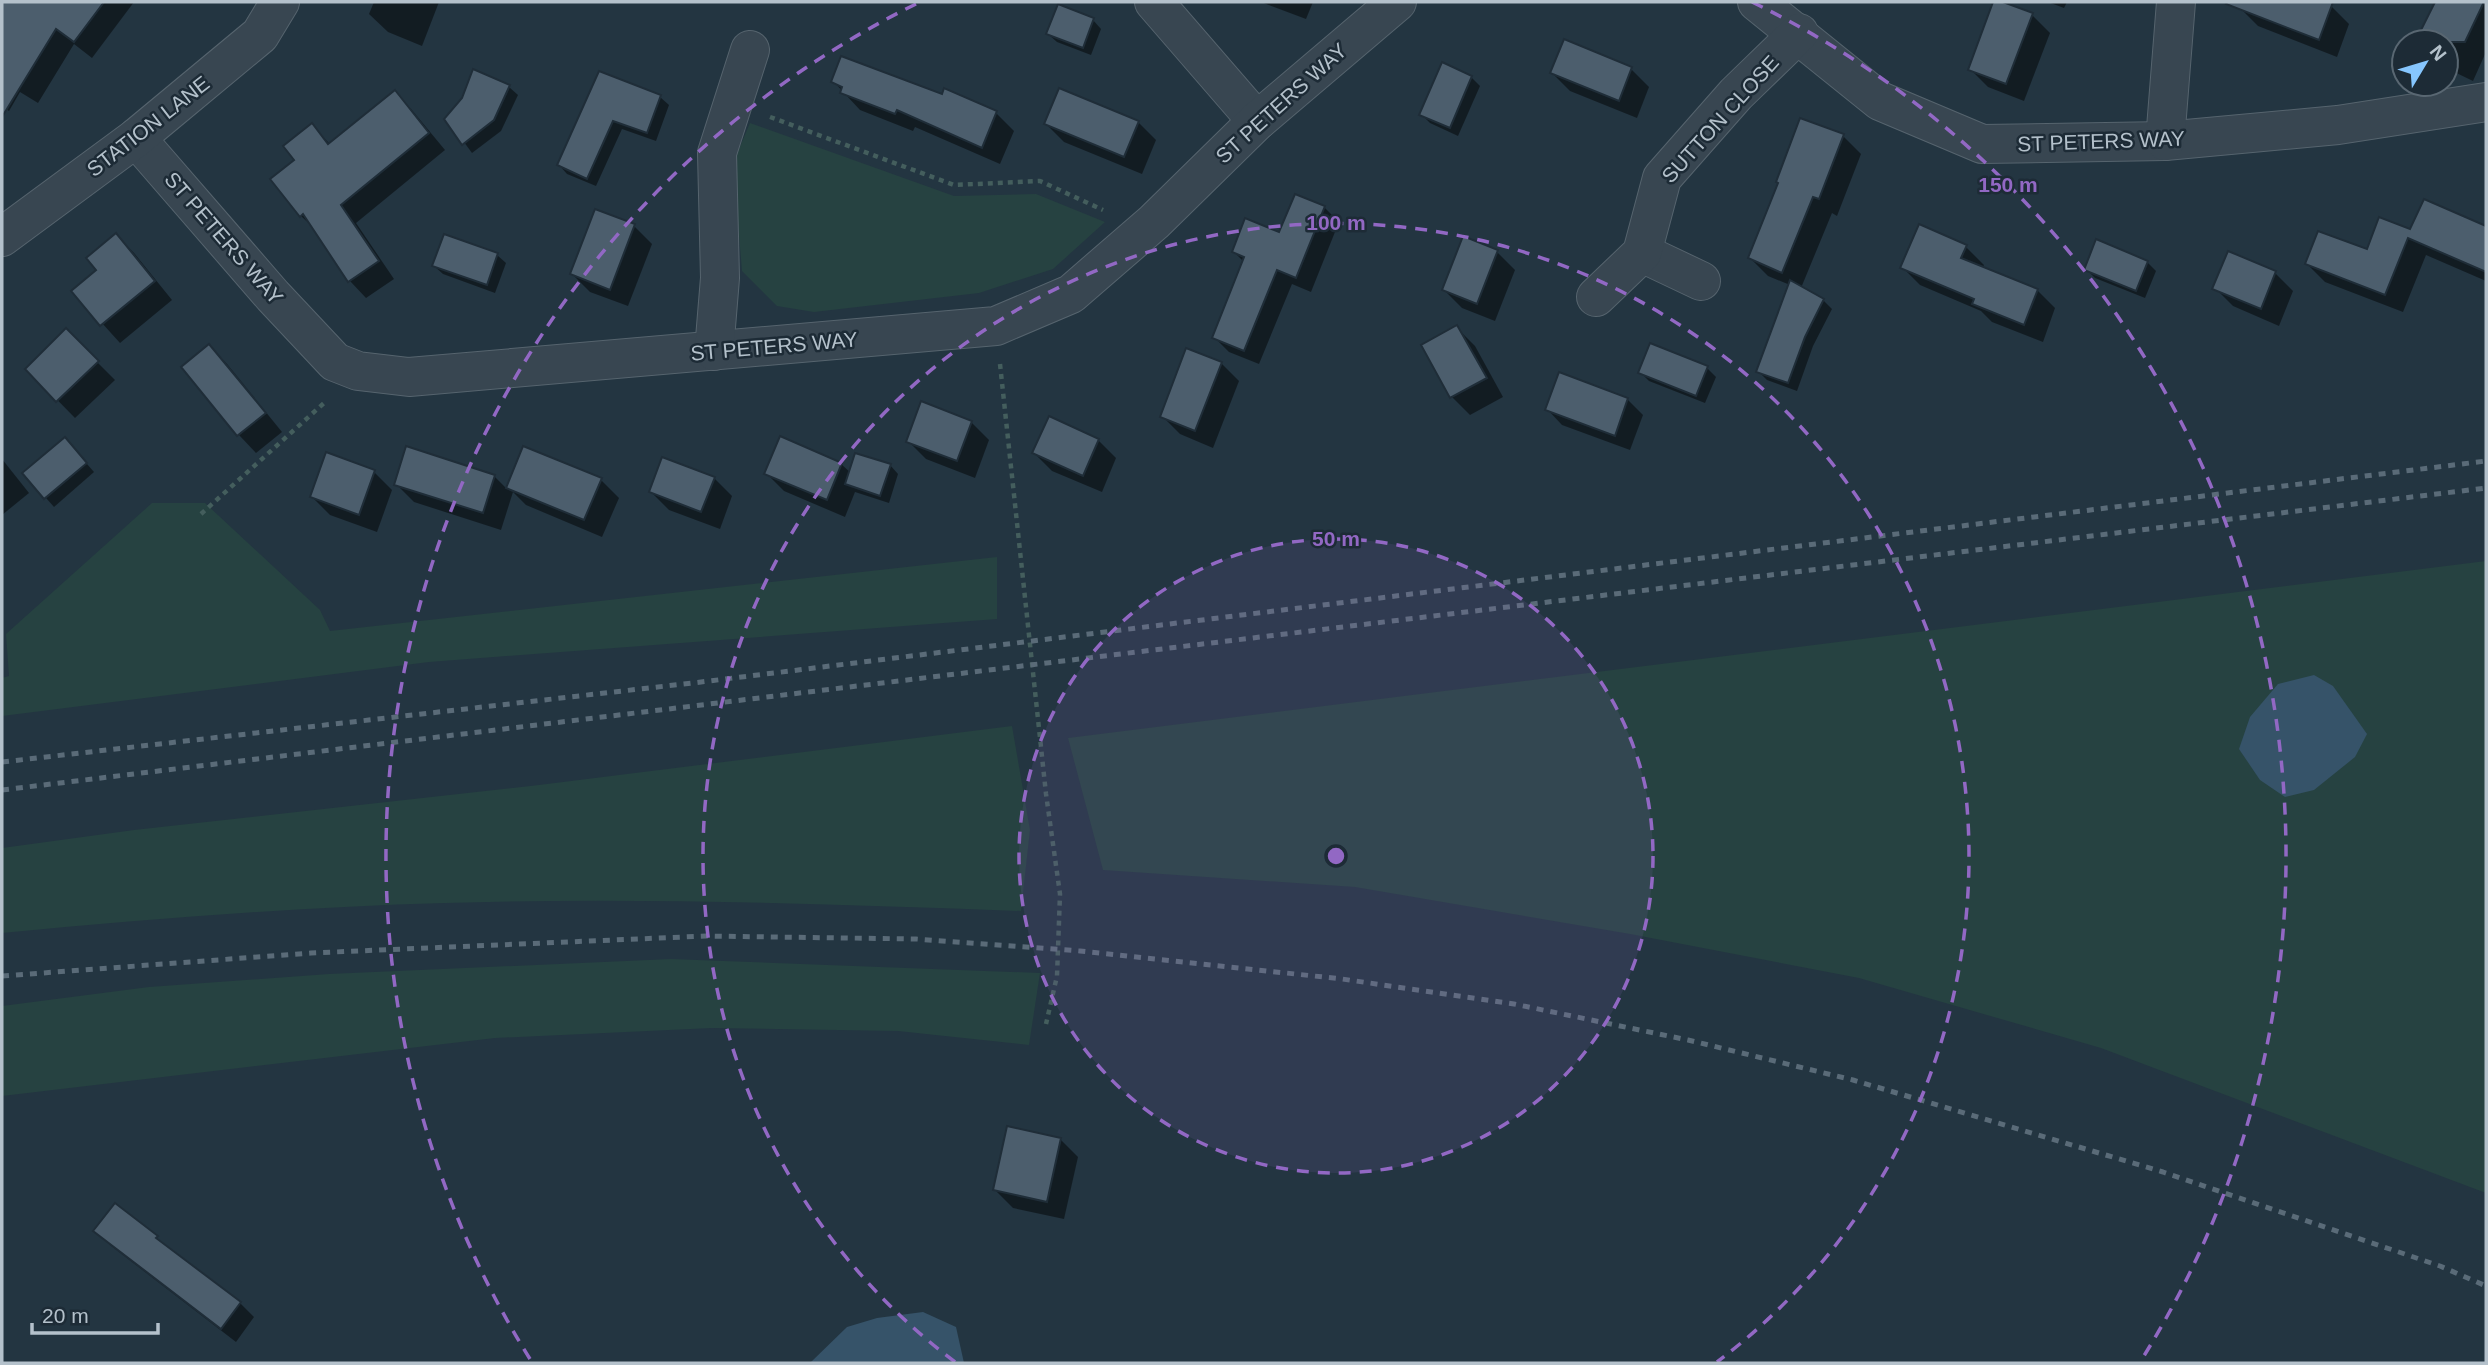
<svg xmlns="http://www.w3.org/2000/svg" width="2488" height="1365" font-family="Arial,sans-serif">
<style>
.green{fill:#264241}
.water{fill:#365369}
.shadow{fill:#0007}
.building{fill:#4c5e6d;stroke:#1f2d38;stroke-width:2}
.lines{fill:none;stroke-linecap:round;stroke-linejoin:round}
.minor-casing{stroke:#56646e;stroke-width:40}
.path{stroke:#445e5d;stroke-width:4.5;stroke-dasharray:5 5;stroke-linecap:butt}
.minor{stroke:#384651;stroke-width:38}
.rail{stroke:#5a6b78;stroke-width:5;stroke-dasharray:7 7;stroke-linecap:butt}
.ring{fill:none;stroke:#9268c4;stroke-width:3.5;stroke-dasharray:12 9}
.labels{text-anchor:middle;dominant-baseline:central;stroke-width:5;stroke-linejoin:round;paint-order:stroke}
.street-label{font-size:21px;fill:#b4c1cb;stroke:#1d2b36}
.centre{fill:#9268c4;stroke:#1d2b36;stroke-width:3.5}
.ring-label{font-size:21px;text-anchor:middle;font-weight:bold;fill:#9268c4;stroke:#1d2b36;stroke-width:5;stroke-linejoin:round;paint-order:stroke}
</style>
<rect width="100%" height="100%" fill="#233541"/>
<g class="green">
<polygon points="750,123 954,196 1036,194 1105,222 1053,269 979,293 814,312 777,306 742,271 733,163"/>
<polygon points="152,503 205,503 320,610 330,631 997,557 997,619 429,662 2,716 2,678 9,676 6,634"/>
<polygon points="2486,561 2486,1193 2101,1048 1859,978 1630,934 1355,887 1103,870 1068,738"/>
<path d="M 1012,726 L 1030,830 L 1021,911 C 829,904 637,897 445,903 C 297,907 149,919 2,933 L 2,848 L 134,830 L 539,785 Z"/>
<polygon points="671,959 1040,973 1029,1045 898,1031 712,1028 495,1038 2,1096 2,1006 149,987 329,974"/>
</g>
<g class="water">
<polygon points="2314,675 2333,686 2367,734 2355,757 2314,790 2285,797 2260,780 2239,749 2250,717 2278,684"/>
<polygon points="923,1312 956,1327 964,1363 810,1363 847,1327 877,1318"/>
</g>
<g class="shadow">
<polygon points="2,2 134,2 92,58 74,44 38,103 20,92 9,111 2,106"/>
<polygon points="374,2 439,2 422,46 388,32 369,14"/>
<polygon points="1261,2 1313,2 1306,19"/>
<polygon points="1995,2 2032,15 2050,33 2024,101 1988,87 1970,69"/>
<polygon points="2048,2 2067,2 2064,8"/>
<polygon points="2242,2 2319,2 2331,6 2349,24 2337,57 2258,26 2240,8"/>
<polygon points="2436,2 2486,2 2486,52 2473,81 2446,68 2446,42 2417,42"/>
<polygon points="1093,20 1101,29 1091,55 1057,42 1048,34"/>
<polygon points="1631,69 1649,87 1637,118 1570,91 1552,73"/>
<polygon points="600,74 660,97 669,105 656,141 622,129 596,186 567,174 559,165"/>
<polygon points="1471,77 1480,86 1458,136 1430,123 1421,114"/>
<polygon points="833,81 943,96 945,91 996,113 1014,131 1000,164 915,127 913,131 860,110"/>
<polygon points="509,87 518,95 501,131 472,153 447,119"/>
<polygon points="394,92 411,109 445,150 356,223 394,279 366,298 350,281 315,229 301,216 297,161 312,126 330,144"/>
<polygon points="1138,122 1156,140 1142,174 1064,142 1046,124"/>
<polygon points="1843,136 1861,154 1837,216 1832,213 1801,288 1823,300 1832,309 1813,346 1797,391 1767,380 1758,371 1790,285 1768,276 1750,258"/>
<polygon points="2425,202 2486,228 2486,281 2426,255 2403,312 2325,282 2307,264 2368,252 2411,231"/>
<polygon points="1324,207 1339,222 1311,292 1292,284 1259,364 1229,352 1214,337 1244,262 1234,252 1280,234"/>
<polygon points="634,226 652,244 628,306 590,292 572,274"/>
<polygon points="116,235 134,253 172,300 120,343 73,291 99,270"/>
<polygon points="1966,247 1984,265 1982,269 2037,290 2055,308 2043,342 1992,322 1981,311 1920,285 1902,267"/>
<polygon points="1497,252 1515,270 1495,321 1462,308 1444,290"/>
<polygon points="2229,253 2275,273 2293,291 2279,326 2233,306 2215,288"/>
<polygon points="497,255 506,263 495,293 443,274 434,266"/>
<polygon points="2147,262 2156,271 2145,298 2095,278 2086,269"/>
<polygon points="1457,328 1475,346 1503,397 1470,415 1452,397 1424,346"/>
<polygon points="66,331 115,380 75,418 27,369"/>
<polygon points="209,346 227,364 282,432 256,453 239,435 183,368"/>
<polygon points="1221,363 1239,381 1213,448 1180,434 1162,416"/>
<polygon points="1707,368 1716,377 1705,403 1649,381 1640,372"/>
<polygon points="1627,399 1643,415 1630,450 1562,425 1547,409"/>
<polygon points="971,422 989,440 975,478 926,459 908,441"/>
<polygon points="1098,440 1116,458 1102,492 1052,471 1034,453"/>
<polygon points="73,448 94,472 54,507 24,473"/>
<polygon points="524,448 601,480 619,498 602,537 526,505 513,492 501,530 414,502 396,484 494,476 507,489"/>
<polygon points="2,459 29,493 2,515"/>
<polygon points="841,464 851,473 890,465 898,474 889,503 855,492 845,517 784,491 766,473"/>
<polygon points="374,472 392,490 377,532 330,515 312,497"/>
<polygon points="714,478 732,496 720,529 669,510 651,492"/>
<polygon points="1060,1139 1078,1157 1064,1219 1013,1208 995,1190"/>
<polygon points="116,1205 169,1251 240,1303 254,1317 236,1342 110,1245 95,1231"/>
</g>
<g class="building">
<polygon points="2,2 104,2 74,42 56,29 2,117"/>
<polygon points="1993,2 2003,2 2033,13 2006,84 1968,70"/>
<polygon points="2227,2 2333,2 2319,40 2226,4"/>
<polygon points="2435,2 2484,2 2465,42 2415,42"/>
<polygon points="1058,4 1094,18 1083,48 1046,34"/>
<polygon points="1564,39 1632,67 1619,101 1550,73"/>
<polygon points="841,56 942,94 944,88 997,111 982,148 897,110 895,114 840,93 842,87 831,82"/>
<polygon points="1442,62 1472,76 1450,128 1419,115"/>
<polygon points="473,69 510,85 494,120 462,145 444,119 462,98"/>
<polygon points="599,71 661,95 647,133 613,121 587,179 557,165"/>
<polygon points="1059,88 1139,121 1124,157 1044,124"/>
<polygon points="395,90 429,133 341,205 379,261 348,282 303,214 300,217 270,179 294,160 283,146 312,123 328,144"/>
<polygon points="1800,118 1844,134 1819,199 1813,197 1782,273 1748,258 1778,183 1776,182"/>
<polygon points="1295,194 1325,206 1296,278 1277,270 1244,351 1212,338 1244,257 1232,252 1245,218 1279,232"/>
<polygon points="2424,199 2486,226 2486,272 2408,238 2385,295 2305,264 2318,231 2367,249 2379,217 2410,229"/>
<polygon points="595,209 635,224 610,290 570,274"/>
<polygon points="1919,224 1967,245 1961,258 2038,289 2024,325 1972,304 1974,299 1900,268"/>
<polygon points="116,233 155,281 100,326 71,291 96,270 86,258"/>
<polygon points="444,234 498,253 487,285 432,266"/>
<polygon points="1463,236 1498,250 1477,304 1442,290"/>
<polygon points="2096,239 2148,261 2136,291 2084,270"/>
<polygon points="2228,251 2276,271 2261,309 2212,289"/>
<polygon points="1790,280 1824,299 1805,337 1788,383 1756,372"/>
<polygon points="1457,325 1487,378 1450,398 1421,345"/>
<polygon points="66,328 99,361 56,402 25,369"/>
<polygon points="1650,343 1708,366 1696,396 1638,373"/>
<polygon points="209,344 266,413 237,436 181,367"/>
<polygon points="1186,348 1222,362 1195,431 1160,417"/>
<polygon points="1559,372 1628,398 1615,436 1545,410"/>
<polygon points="921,401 972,421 957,461 906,442"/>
<polygon points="1049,416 1099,439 1083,476 1032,453"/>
<polygon points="780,436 842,463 827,500 764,474"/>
<polygon points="65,437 87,463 44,499 22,473"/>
<polygon points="406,446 495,475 483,513 394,485"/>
<polygon points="523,446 602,478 584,520 506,488"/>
<polygon points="326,452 375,470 359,515 310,497"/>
<polygon points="855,453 891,464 880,496 845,484"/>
<polygon points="662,457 715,477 701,512 649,492"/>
<polygon points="1007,1126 1061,1138 1047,1202 993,1190"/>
<polygon points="115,1203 158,1236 156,1238 241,1302 221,1329 93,1231"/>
</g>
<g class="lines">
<defs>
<g id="minor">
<polyline points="1154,2 1257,121"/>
<polyline points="1757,2 1880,101 1982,144 2165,141 2338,125 2486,102"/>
<polyline points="136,138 273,296 335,362 358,371 409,377 996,326 1071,294 1154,222 1257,121 1397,2"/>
<polyline points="2165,141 2176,2"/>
<polyline points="2,237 136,138 260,35 280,2"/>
<polyline points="1642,253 1701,281"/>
<polyline points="1596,297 1642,253 1662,178 1736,94 1799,33"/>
<polyline points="714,351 720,278 717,153 750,50"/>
</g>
</defs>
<use href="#minor" class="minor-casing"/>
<g class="path">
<polyline points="770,117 954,185 1040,181 1103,210"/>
<polyline points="1000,364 1046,794 1060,894 1057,976 1046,1024"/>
<polyline points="201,514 324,403"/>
</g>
<use href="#minor" class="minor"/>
<g class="rail">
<polyline points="2,762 701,682 2486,461"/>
<polyline points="2,790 2486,488"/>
<polyline points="2,976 311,953 706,936 916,939 1080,951 1342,979 1514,1004 1688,1040 1853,1080 2163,1172 2440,1266 2486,1286"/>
</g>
</g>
<circle cx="1336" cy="856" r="317" fill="#9268c4" fill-opacity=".12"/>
<g class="ring">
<circle cx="1336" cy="856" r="317"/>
<path d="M955 1362A633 633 0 1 1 1717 1362"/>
<path d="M530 1359A950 950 0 0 1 920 2M1752 2A950 950 0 0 1 2142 1359"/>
</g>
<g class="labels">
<g class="street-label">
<text transform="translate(1281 103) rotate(-42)">ST PETERS WAY</text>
<text transform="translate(1720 119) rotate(-48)">SUTTON CLOSE</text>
<text transform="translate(148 126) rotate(-38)">STATION LANE</text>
<text transform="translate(2101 141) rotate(-2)">ST PETERS WAY</text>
<text transform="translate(224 238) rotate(49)">ST PETERS WAY</text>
<text transform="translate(774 346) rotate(-5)">ST PETERS WAY</text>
</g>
</g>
<circle cx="1336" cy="856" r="10" class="centre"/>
<g class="ring-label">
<text x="2008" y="192">150 m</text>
<text x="1336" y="230">100 m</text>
<text x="1336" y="546">50 m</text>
</g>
<rect width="2488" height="1365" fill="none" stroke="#b4c1cb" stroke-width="7"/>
<g transform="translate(2425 63) rotate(52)"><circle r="33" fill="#1d2b36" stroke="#596772" stroke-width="2"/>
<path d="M0-5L12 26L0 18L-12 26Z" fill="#86c6fe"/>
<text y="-10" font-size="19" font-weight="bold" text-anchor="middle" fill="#b4c1cb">N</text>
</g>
<path d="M32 1323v10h126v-10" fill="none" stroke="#b4c1cb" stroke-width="3.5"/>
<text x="42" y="1323" font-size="21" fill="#b4c1cb" stroke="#1d2b36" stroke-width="5" paint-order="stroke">20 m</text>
</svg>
